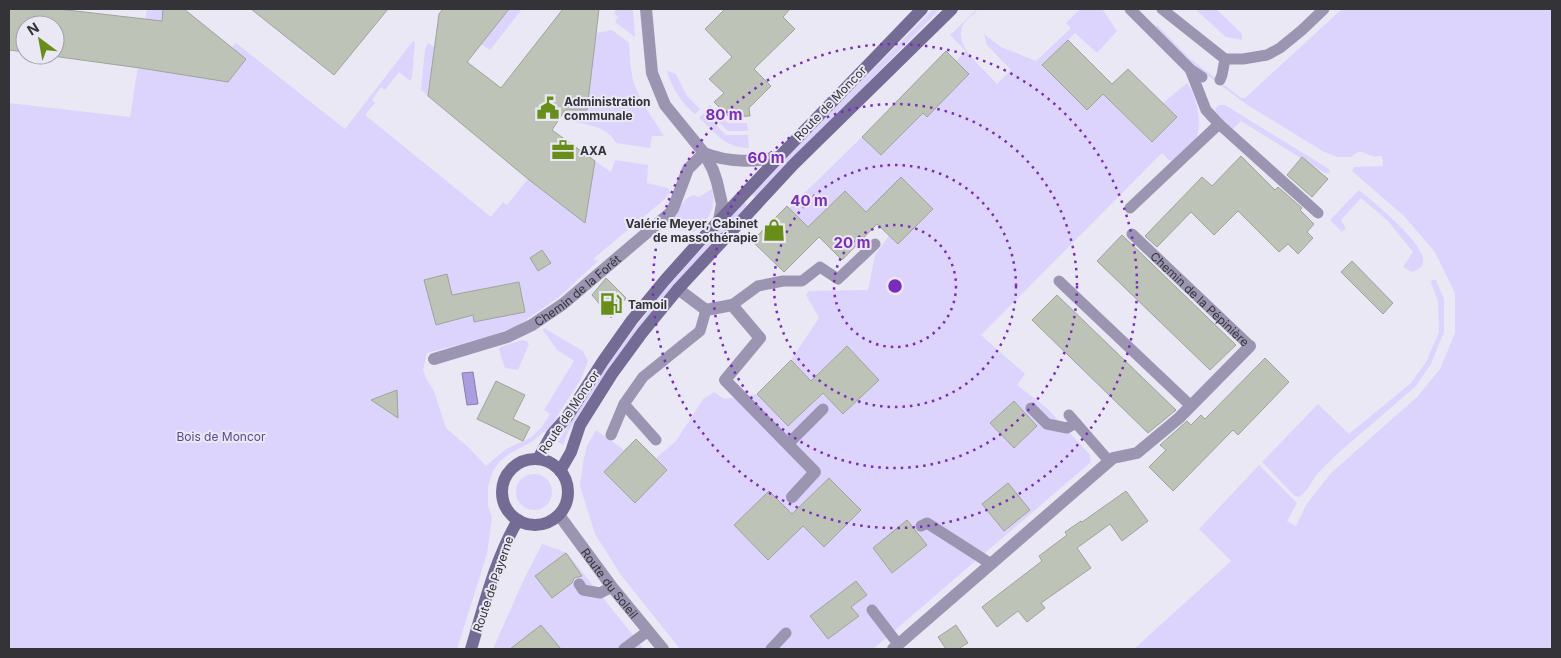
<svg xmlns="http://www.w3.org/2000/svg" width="1561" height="658" font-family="Inter,sans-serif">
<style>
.green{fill:#dcd4fd}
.water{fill:#ac9dde;stroke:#887dac}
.building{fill:#bec3b7;stroke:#9fa499}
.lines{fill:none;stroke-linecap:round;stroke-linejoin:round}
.service{stroke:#9b95b2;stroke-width:11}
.minor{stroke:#9b95b2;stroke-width:12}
.secondary{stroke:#756c95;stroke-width:12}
.ring{fill:none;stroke:#7b2cbf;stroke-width:2.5;stroke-dasharray:2.5 5}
.labels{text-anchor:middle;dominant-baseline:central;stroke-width:4;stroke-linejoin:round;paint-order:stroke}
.poi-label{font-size:12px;font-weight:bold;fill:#343338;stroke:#eae8f4;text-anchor:start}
.street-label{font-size:12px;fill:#343338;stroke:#eae8f4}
.park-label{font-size:12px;fill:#5e4695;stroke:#eae8f4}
.centre{fill:#7b2cbf;stroke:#eae8f4;stroke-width:2.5}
.ring-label{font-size:15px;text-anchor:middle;font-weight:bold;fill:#7b2cbf;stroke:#eae8f4;stroke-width:4;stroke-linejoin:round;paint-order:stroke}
</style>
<rect width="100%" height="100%" fill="#eae8f4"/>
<g class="green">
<polygon points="147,9 173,9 228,52 236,43 345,129 413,41 415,42 412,77 410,81 399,72 385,90 381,87 372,100 375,103 365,115 491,217 503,202 507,205 528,179 585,222 595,161 611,172 615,160 648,165 647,183 668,188 670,192 665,199 593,259 598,261 559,297 517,326 494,335 427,353 423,370 428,382 434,391 446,428 469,448 486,466 506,449 530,438 542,427 550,414 544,410 574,361 557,350 543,330 544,328 583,351 588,361 581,379 551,426 533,441 509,454 500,461 493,471 488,487 488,506 492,517 487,554 457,649 9,649 9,103 130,117"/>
<polygon points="509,9 522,9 490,50 481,44"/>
<polygon points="616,9 633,9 635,37 615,22 618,17 614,13"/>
<polygon points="933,9 940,9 756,197 751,193"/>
<path d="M 1080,9 L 1102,9 L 1117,31 L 1097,53 L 1075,33 L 1042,66 L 1087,109 L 1103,94 L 1151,142 L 1176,117 L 1163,103 L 1187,83 C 1196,94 1203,125 1196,139 C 1192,146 1180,156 1174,162 L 1169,160 L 1162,153 L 981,335 L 1025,374 L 1017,385 L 1048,409 L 1090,455 L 1091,462 L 873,649 L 680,649 L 621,575 L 595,534 L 580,486 L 583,463 L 587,446 L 596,430 L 624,450 L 636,439 L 656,458 L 676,441 L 703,399 L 714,392 L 724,399 L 757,394 L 788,426 L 823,393 L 844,414 L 879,380 L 847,346 L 811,381 L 791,360 L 819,318 L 806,295 L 809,291 L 868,290 L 875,255 L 889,236 L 898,244 L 933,209 L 901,177 L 866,212 L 845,191 L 808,227 L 789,208 L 862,137 L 881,155 L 923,113 L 927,117 L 969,74 L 956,61 L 966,51 L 950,35 L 976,10 L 977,11 C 973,15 968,18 965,22 C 949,44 984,69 997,84 L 1011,70 L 987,45 L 984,34 L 1001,47 L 1036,61 L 1071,28 L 1066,23 Z"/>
<polygon points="1195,9 1216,9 1242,34 1242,40 1226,37"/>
<path d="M 1342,9 L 1552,9 L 1552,649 L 1134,649 L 1231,561 L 1199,529 L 1259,465 L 1297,503 L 1287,521 L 1296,526 L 1306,505 L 1331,473 L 1417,397 L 1440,369 L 1455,333 L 1455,293 L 1435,252 L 1404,216 L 1352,171 L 1354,167 L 1383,166 L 1382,156 C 1378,156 1373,157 1369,155 C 1360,151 1359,150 1351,157 L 1338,157 L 1324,152 L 1246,104 L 1186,59 L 1156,27 L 1156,26 L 1158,26 L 1188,57 L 1241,98 L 1245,98 Z"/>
<path d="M 612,30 L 629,43 C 630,57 630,72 635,86 C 642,104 654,120 664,136 L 652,136 L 650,148 L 616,143 C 606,125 590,126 572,121 L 571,110 L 587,110 L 596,33 Z"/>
<polygon points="428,43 435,48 428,96 421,90 425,49"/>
<path d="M 668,71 L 676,74 L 687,96 L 700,109 L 695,114 C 681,103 673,89 667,72 Z"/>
<polygon points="710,105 728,123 747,123 748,131 728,131 706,110"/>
<polygon points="1219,105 1225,105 1329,169 1330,173 1325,173 1241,121 1232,130 1215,113 1216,108"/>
<path d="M 704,113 L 726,135 L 748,135 L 749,148 C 725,148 716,133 699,118 Z"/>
<path d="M 712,189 C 713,194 714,200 713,206 C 711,215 702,228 694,232 L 669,229 L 667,227 L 668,223 L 686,199 L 693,195 L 699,197 Z"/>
<path d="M 1359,190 C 1372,201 1427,245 1423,262 C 1422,268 1417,270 1412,272 L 1403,267 L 1413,252 L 1388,221 L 1361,198 L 1341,220 L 1346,228 L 1342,232 L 1330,220 Z"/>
<polygon points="744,201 747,205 661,300 628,342 595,389 567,434 563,445 558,442 592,387 626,340 658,298"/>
<polygon points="1432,280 1436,280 1444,299 1444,332 1431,364 1415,387 1337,454 1317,474 1306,491 1299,497 1295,496 1262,462 1318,404 1349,434 1411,383 1426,362 1439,332 1438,301 1431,283"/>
<polygon points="522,340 527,341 529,344 518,370 505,368 499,350 500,347"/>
<circle cx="534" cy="492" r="18"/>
<polygon points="542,544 567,553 644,649 493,649 524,579"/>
</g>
<polygon class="water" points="473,372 478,404 467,405 462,373"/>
<g class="building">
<polygon points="9,9 58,9 162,21 163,9 184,9 246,59 228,82 140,68 45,55 55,55 55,25 25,25 25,52 9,50"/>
<polygon points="251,9 388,9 334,75"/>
<polygon points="443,9 509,9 467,62 501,88 563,9 599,9 587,110 565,110 552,130 595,161 585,223 528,179 428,96 439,14"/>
<polygon points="725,9 790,9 783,17 795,29 754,69 771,86 749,108 750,116 729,117 714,102 724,93 709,79 732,57 705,29"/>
<polygon points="1068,40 1112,84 1128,69 1177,117 1152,142 1103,94 1087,110 1042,65"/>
<polygon points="946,51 969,74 927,117 923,113 881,155 862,137"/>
<polygon points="1241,156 1275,190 1278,187 1302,208 1300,210 1314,224 1307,232 1313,238 1298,254 1288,244 1279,252 1238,211 1214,235 1191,212 1157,247 1145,236 1202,177 1212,186"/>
<polygon points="1302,157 1328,179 1312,197 1287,175"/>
<polygon points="901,177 933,209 898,244 877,224 842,260 819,237 784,272 752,241 787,206 808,227 845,191 866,212"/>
<polygon points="1122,235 1236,345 1210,370 1097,261"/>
<polygon points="542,250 551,263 538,271 530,258"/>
<polygon points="1352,261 1393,303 1383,314 1341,272"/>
<polygon points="447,274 452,295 519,282 525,312 474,322 473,315 436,325 424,280"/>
<polygon points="606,278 626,298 611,318 592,295"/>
<polygon points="1057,295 1176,410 1148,433 1032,320"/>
<polygon points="847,346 879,380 843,414 823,393 788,426 757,394 791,360 811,381"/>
<polygon points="1265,358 1289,382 1238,435 1233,430 1173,491 1149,467 1166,450 1160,445 1187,421 1191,425 1201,415 1205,419"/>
<polygon points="496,381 525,395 513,419 530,427 523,441 477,419"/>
<polygon points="397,390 398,418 371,400"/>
<polygon points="1014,401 1037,426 1014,448 990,423"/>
<polygon points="636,439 667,470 635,503 604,472"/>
<polygon points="829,478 861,510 824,547 803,526 768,560 734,525 769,491 792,514"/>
<polygon points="1008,483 1030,510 1004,531 982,504"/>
<polygon points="1126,491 1148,521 1122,541 1110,524 1077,548 1091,568 1041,603 1045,608 1027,622 1018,611 997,627 982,607 1042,561 1039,556 1067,535 1065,532 1081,521 1082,522"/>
<polygon points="907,520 927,545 892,573 873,548"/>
<polygon points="566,553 582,576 574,578 572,583 552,598 535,576"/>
<polygon points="856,581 867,595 851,607 859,616 828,639 810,616"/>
<polygon points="541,625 561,649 510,649"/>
<polygon points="956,625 968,643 958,649 946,649 938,637"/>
</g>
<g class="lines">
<g class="service">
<polyline points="1130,9 1190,69 1202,77"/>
<polyline points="1162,9 1225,59 1243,59 1267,55 1280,48 1302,30 1324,9"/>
<polyline points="1220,80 1222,75 1225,59"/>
<polyline points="1219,124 1318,213"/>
<polyline points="1130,208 1219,124 1206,110 1190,69"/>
<path id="s1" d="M 1132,234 L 1250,346"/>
<polyline points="1059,281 1191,406"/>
<polyline points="732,305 758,286 783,281 802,281 820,267 838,279 875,244"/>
<polyline points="624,404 656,440"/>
<polyline points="1031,408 1047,424 1067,428 1076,423"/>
<polyline points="1069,415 1109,461"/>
<polyline points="611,435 624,404 643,377 700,331 706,310"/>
<polyline points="788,444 823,409"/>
<polyline points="921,526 927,523 991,564"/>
<polyline points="579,584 583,590 600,593 612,587"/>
<polyline points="872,610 898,644"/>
<polyline points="624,649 648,631"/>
<polyline points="771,649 786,633"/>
</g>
<g class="minor">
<polyline points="646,9 652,73 665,105 704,153 713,170 717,182 722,204 719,220"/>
<path d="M 704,153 C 730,163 752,162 779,157"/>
<polyline points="678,289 706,310 732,305 760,338 725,380 815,472 792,497"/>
<path id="s2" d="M 434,359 L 507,337 L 532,325 L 563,304 L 670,213 L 673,209 L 688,169 L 704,153"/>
<path id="s3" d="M 559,515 L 612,587 L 663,649"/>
<polyline points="893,649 1113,458 1137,453 1179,418 1250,346"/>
</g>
<g class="secondary">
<polyline points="538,459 552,434 567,417 603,361 632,320 665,280 699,242 779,157 922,9"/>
<circle cx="535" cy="492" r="33"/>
<polyline points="560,471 571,452 580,425 612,374 642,333 678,289 794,164 952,9"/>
<path d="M 471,649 C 484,606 495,559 518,520"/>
</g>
</g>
<g class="ring">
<circle cx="895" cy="286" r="61"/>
<circle cx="895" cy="286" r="121"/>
<circle cx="895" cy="286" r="182"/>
<circle cx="895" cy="286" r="242"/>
</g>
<defs>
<symbol id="civic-bare" viewBox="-9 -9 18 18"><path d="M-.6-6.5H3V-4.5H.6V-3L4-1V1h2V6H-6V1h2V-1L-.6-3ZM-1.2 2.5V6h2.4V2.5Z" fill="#688e18" stroke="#eae8f4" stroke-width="2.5" paint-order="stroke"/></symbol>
<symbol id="office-bare" viewBox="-9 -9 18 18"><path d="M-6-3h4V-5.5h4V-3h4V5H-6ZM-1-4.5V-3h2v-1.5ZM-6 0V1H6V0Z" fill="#688e18" stroke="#eae8f4" stroke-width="2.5" paint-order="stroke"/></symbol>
<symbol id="shop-bare" viewBox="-9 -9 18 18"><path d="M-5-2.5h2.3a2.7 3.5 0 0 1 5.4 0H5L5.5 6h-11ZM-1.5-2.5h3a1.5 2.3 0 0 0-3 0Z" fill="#688e18" stroke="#eae8f4" stroke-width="2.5" paint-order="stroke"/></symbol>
<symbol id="fuel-bare" viewBox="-9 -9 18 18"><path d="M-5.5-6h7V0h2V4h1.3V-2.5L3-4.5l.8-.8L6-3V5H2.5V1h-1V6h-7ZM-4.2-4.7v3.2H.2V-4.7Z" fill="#688e18" stroke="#eae8f4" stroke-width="2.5" paint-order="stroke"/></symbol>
</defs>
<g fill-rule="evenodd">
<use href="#civic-bare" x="532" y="92" width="32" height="32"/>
<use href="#office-bare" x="547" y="134" width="32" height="32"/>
<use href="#shop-bare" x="758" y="214" width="32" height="32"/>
<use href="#fuel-bare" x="595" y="288" width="32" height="32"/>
</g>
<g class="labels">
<g class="poi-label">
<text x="564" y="101">Administration<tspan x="564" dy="14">communale</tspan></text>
<text x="580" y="150">AXA</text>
<text x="758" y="223" text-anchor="end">Valérie Meyer, Cabinet<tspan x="758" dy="14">de massothérapie</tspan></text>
<text x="628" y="304">Tamoil</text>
</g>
<g class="street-label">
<text transform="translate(830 103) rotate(-46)">Route de Moncor</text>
<text stroke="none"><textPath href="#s2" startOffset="161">Chemin de la Forêt</textPath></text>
<text stroke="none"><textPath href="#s1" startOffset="94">Chemin de la Pépinière</textPath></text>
<text transform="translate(569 412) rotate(-56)">Route de Moncor</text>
<text stroke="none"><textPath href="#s3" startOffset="85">Route du Soleil</textPath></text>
<text transform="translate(493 584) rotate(-71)">Route de Payerne</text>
</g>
<g class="park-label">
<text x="221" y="436">Bois de Moncor</text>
</g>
</g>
<circle cx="895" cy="286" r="8" class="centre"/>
<g class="ring-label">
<text x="724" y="120">80 m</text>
<text x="766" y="163">60 m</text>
<text x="809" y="206">40 m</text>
<text x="852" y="248">20 m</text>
</g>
<rect width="1561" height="658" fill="none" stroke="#343338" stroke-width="20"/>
<g transform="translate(40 40) rotate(328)"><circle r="24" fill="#eae8f4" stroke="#a1a0a9"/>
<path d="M0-4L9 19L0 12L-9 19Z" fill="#688e18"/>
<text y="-8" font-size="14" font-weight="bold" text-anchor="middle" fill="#343338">N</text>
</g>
</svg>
